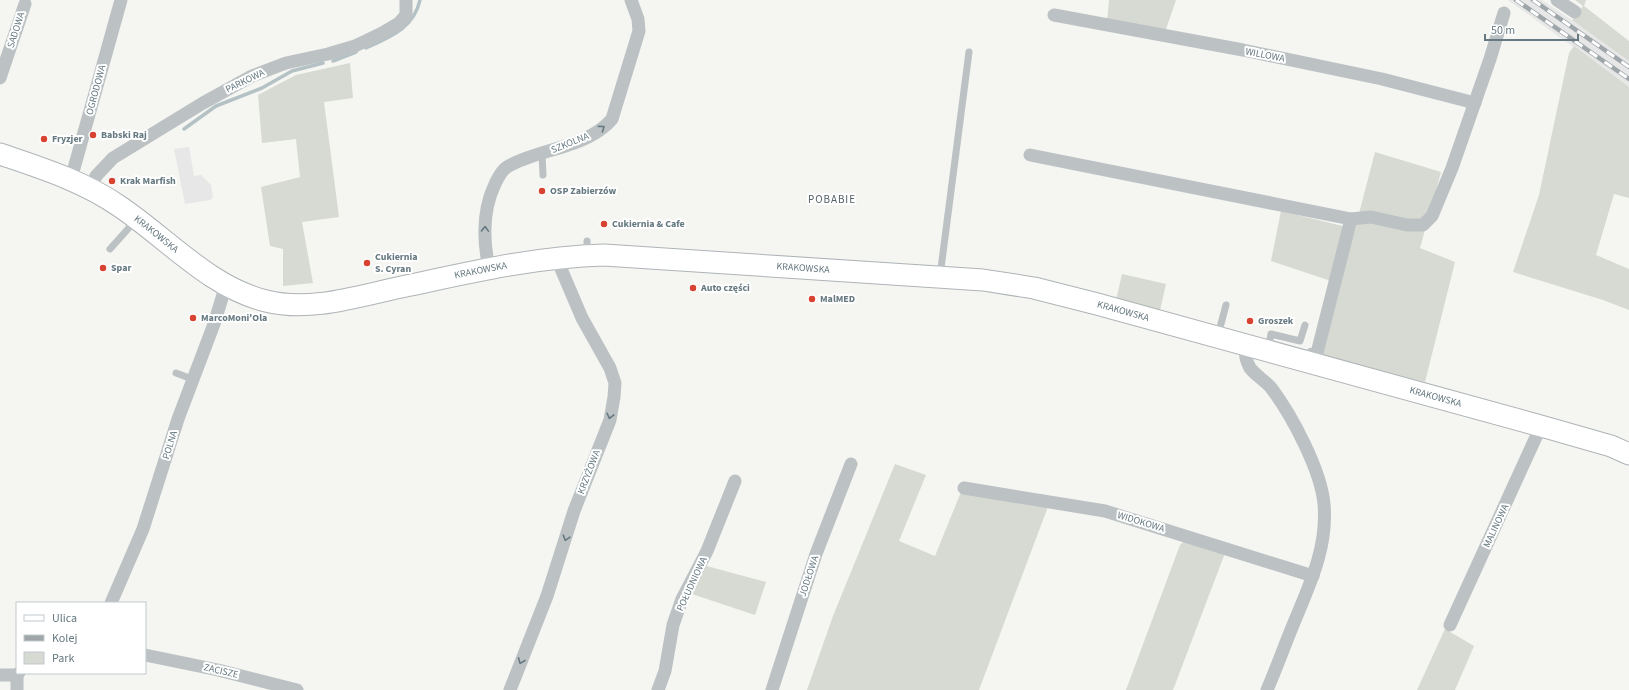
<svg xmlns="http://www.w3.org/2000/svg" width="1629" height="690" font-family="'Source Sans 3',sans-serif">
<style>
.built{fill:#e6e7e6}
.green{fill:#d6dad2}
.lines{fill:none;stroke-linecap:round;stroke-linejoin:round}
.stream{stroke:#b4c2c5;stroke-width:3.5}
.primary-casing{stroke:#aeb4b7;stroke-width:23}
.service{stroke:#bcc2c4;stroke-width:7}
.minor{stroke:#bcc2c4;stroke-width:13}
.primary{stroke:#fff;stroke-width:21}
.rail-casing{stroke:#9ea6aa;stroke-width:4.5}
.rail{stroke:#fff;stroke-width:3;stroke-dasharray:9;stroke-linecap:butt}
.oneway{stroke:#667981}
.poi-dot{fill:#d84230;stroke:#fff;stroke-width:1.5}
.labels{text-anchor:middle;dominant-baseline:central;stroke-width:4;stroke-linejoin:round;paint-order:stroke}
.street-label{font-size:10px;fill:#667981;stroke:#fff}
.poi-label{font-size:10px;font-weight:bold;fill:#667981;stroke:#fff;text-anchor:start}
.neighbourhood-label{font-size:11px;letter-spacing:1px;fill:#546167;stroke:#fff}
</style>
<rect width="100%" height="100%" fill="#f5f5f2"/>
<g class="built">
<polygon points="1508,0 1542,0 1607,44 1629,60 1629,87"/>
<polygon points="189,147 194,176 201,175 211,185 213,197 210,200 185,204 174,149"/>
</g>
<g class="green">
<polygon points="1109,0 1176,0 1165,32 1107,22"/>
<polygon points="1575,0 1586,0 1584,6 1629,41 1629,61 1572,20 1583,6"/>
<polygon points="1574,46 1629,87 1629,198 1614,194 1596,255 1629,269 1629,310 1603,300 1513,272 1539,195 1569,53"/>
<polygon points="350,63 353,98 324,102 339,217 302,222 313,283 283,286 283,249 270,246 261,187 300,177 296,139 262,143 258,95 296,75"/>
<polygon points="1375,152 1441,172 1420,248 1455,262 1425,382 1317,353 1337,283 1271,261 1281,211 1355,229"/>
<polygon points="1122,274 1166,284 1160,310 1116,300"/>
<polygon points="895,464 926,475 899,541 935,556 961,492 1049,504 979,690 807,690 833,616"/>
<polygon points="1186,540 1225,553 1173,690 1126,690 1180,545"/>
<polygon points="703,565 766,582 755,615 689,593"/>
<polygon points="1445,629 1474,646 1455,690 1417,690"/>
</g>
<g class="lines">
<g class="stream">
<path d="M 366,48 C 390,37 414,28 420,0"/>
<polyline points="333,61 356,52"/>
<polyline points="184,129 216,106 262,88 292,71 323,63"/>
</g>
<defs>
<g id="primary">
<path id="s1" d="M 0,154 C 41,168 83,181 119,206 C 167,238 209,287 266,301 C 313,313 364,294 411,285 C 476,271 536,257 604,255 L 983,280 L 1034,288 L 1097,304 L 1541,426 L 1611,446 L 1629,454"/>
</g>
</defs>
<use href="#primary" class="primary-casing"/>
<g class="service">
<polyline points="542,154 543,175"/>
<polyline points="587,241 587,253"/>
<polyline points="110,249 136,220"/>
<polyline points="940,276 969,52"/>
<polyline points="1218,335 1226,305"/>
<polyline points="1268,349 1271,334 1300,341 1305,325"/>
<polyline points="176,373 192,379"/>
</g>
<g class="minor">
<polyline points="1557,0 1575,12"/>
<polyline points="1054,15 1243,50 1382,79 1475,103"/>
<polyline points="0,78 25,4"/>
<polyline points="1030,155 1351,219 1371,217 1407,225 1423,225 1432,216 1452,168 1490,59 1504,13"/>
<polyline points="71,179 121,0"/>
<polyline points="91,188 96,176 113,158 203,103 252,76 286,63 328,54 355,46 382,33 399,23 406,15 406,0"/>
<path d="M 489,268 C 483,240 482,211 495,184 C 498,178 501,171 507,167 C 525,156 548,152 568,145 C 584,140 601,132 612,119 L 639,31 L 638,19 L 631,0"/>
<path d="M 1247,345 C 1244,354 1246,360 1250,368 C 1256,376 1266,381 1272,389 C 1292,416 1321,470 1324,504 C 1328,548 1309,586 1293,625 C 1284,647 1276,669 1267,690"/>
<polyline points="1310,362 1312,354 1317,353 1351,219"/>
<polyline points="964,488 1105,511 1313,576"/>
<polyline points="111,603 143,529 178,419 214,324 226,285"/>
<polyline points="1450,625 1541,426"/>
<polyline points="145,655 218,670 297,690"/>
<polyline points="0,675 17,675"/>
<polyline points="17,690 17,675 19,673"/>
<polyline points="510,690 547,596 574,511 610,420 614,397 615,383 610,368 582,318 556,257"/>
<polyline points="658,690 665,671 673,625 682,599 707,551 735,481"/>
<polyline points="772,690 816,554 851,464"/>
</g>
<use href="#primary" class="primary"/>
<defs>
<g id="rail">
<polyline points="1516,0 1629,79"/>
<polyline points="1533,0 1629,67"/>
</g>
</defs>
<use href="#rail" class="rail-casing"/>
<use href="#rail" class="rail"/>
</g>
<defs><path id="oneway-chevron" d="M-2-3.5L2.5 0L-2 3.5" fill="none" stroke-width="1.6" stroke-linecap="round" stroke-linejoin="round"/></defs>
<g class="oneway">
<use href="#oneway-chevron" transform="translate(602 128) rotate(-36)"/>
<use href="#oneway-chevron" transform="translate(485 229) rotate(-88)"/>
<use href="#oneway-chevron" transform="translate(610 416) rotate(104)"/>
<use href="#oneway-chevron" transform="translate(566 538) rotate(108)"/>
<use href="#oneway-chevron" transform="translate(521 661) rotate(112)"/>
</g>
<g class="poi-dot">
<circle cx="93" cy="135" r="4"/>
<circle cx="44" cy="139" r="4"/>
<circle cx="112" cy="181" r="4"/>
<circle cx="542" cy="191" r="4"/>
<circle cx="604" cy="224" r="4"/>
<circle cx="367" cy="263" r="4"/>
<circle cx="103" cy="268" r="4"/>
<circle cx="693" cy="288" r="4"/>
<circle cx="812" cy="299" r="4"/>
<circle cx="193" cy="318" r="4"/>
<circle cx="1250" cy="321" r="4"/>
</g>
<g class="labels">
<g class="street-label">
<text transform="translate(16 30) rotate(-72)">SADOWA</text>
<text transform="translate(1265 55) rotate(11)">WILLOWA</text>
<text transform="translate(245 81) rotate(-26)">PARKOWA</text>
<text transform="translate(96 90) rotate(-75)">OGRODOWA</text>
<text transform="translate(570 143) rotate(-22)">SZKOLNA</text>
<text stroke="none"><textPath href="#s1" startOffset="177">KRAKOWSKA</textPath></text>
<text stroke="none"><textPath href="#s1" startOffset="849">KRAKOWSKA</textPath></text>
<text stroke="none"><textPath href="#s1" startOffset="525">KRAKOWSKA</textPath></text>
<text stroke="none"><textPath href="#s1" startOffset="1173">KRAKOWSKA</textPath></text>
<text stroke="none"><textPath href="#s1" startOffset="1497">KRAKOWSKA</textPath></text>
<text transform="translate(170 445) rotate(-73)">POLNA</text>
<text transform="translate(589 472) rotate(-69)">KRZYŻOWA</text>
<text transform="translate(1141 522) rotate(17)">WIDOKOWA</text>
<text transform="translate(1496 526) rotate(-65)">MALINOWA</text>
<text transform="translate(809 576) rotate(-72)">JODŁOWA</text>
<text transform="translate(692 584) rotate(-65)">POŁUDNIOWA</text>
<text transform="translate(221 671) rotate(13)">ZACISZE</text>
</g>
<g class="poi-label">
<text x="101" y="135">Babski Raj</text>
<text x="52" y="139">Fryzjer</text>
<text x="120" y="181">Krak Marfish</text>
<text x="550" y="191">OSP Zabierzów</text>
<text x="612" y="224">Cukiernia &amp; Cafe</text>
<text x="375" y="257">Cukiernia<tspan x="375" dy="12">S. Cyran</tspan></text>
<text x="111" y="268">Spar</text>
<text x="701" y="288">Auto części</text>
<text x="820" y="299">MalMED</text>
<text x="201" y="318">MarcoMoni'Ola</text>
<text x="1258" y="321">Groszek</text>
</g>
<g class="neighbourhood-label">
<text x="832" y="199">POBABIE</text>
</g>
</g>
<rect x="16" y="602" width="130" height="72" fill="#ffffff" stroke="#c2c9cd"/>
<rect x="24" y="615" width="20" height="6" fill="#ffffff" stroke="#c2c9cd"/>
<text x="52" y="622" font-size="12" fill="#667981">Ulica</text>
<rect x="24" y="635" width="20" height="6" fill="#9ea6aa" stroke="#c2c9cd"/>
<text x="52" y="642" font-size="12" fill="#667981">Kolej</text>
<rect x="24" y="652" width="20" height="12" fill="#d6dad2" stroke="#c2c9cd"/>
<text x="52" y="662" font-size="12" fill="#667981">Park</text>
<path d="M1485 34v6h93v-6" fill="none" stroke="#667981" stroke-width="2"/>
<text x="1491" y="34" font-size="12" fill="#667981" stroke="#ffffff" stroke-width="3" paint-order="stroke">50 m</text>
</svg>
